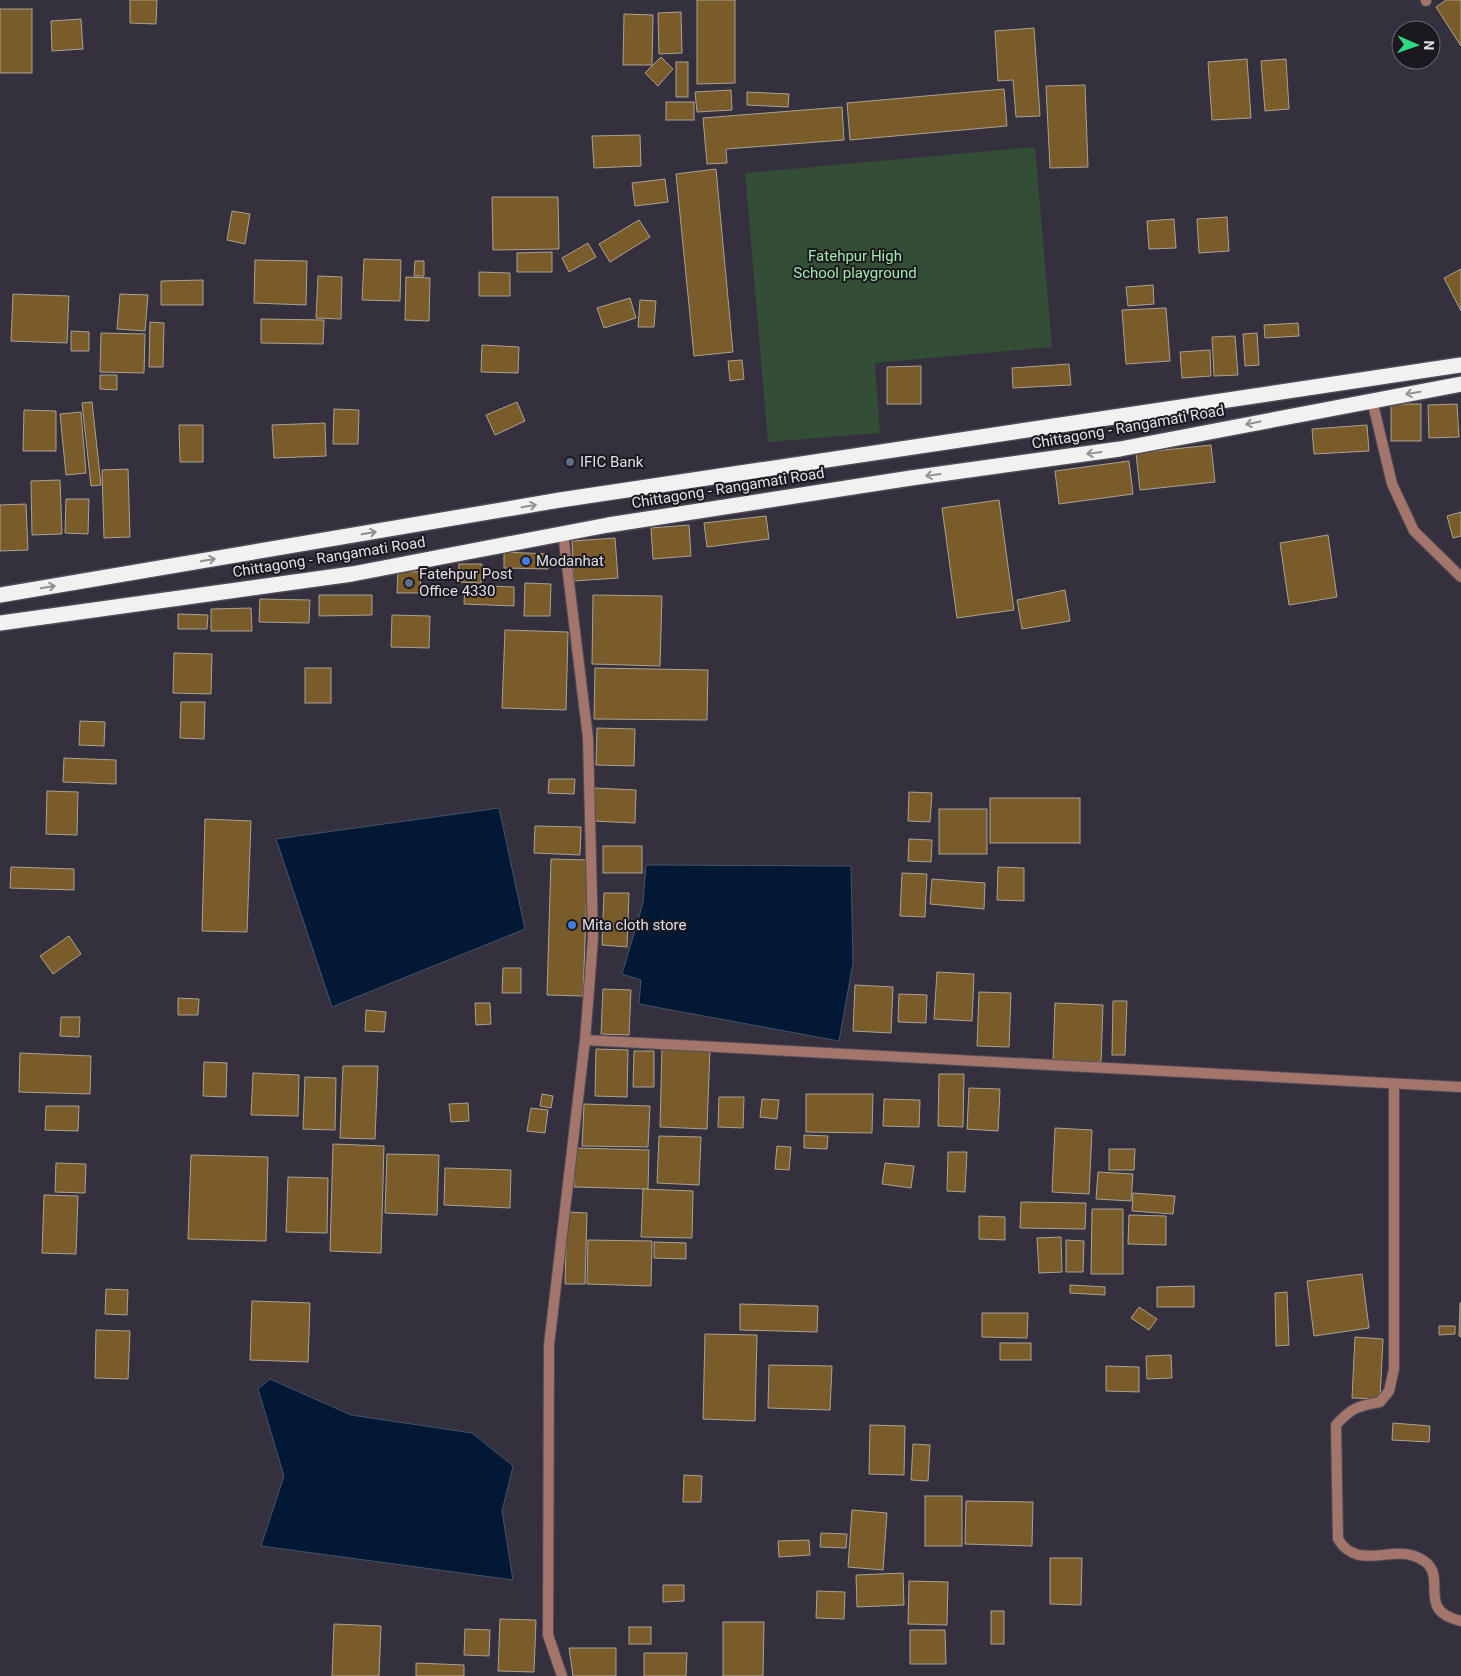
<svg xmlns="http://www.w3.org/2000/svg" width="1461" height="1676" font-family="Roboto,sans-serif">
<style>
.green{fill:#334d37}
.water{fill:#011934;stroke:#445469}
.building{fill:#795c29;stroke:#aca292}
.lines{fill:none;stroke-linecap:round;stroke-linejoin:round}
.lane-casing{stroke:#514c58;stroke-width:12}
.street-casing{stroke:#514c58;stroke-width:12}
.highway-casing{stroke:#514c58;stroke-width:18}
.lane{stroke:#a4756a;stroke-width:10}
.street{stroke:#a4756a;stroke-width:10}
.highway{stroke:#f1f1f1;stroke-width:15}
.oneway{stroke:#919092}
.service-dot{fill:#5c6f8a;stroke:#1b191f;stroke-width:2}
.shop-dot{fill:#3f7fe0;stroke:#1b191f;stroke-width:2}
.labels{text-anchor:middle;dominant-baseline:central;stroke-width:4;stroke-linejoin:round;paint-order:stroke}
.park-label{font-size:15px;fill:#a1e7ac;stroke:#1b191f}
.street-label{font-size:15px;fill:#e1dde6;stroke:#1b191f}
.poi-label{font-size:15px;fill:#e1dde6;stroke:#1b191f;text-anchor:start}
</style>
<rect width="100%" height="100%" fill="#35303d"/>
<polygon class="green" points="1035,147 1052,347 875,363 880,433 768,442 745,173"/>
<g class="water">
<polygon points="499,808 525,929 332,1007 276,839"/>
<polygon points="646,865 851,866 853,963 839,1041 639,1004 641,980 622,974 643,903"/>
<polygon points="270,1379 351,1415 472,1433 513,1466 502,1511 513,1580 261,1546 284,1476 258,1389"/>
</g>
<g class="building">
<polygon points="130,0 157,0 156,24 130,23"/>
<polygon points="697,0 735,0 735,83 697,84"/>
<polygon points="1446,0 1461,0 1461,46 1436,7"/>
<rect x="0" y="9" width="32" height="64"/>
<polygon points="681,12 682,53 659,54 658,13"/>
<polygon points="624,14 653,15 652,65 623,65"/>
<polygon points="81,19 83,49 52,51 51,21"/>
<polygon points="1034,28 1040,116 1016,117 1013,80 998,81 995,31"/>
<polygon points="661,57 673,69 658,86 645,73"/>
<polygon points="1247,59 1251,118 1212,120 1208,62"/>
<polygon points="1286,59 1289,109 1265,111 1261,61"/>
<rect x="676" y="62" width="12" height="35"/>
<polygon points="1085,85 1088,167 1050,168 1046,86"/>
<polygon points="1004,89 1007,126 850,140 847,103"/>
<polygon points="731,90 732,110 697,112 695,92"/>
<polygon points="747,92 789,94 788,107 747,105"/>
<rect x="666" y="102" width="28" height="18"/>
<polygon points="842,107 844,140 726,149 727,163 707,164 703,118"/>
<polygon points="640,135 641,166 594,168 592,136"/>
<polygon points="716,169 733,352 694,356 676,174"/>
<polygon points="665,179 668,202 635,206 632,183"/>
<polygon points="492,197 558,197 559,249 493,250"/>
<polygon points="232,211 250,214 245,244 227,240"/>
<polygon points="1227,217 1229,251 1199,253 1197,219"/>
<polygon points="1174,219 1176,248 1149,249 1147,221"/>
<polygon points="639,220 650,237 610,262 599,244"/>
<polygon points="588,243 596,257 569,272 562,258"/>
<polygon points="552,252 552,272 517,272 517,253"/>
<polygon points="364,259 401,260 400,301 362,300"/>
<polygon points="255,260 307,261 306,305 254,303"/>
<polygon points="415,261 424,261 424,276 414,276"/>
<polygon points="1461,269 1461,311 1444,278"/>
<polygon points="479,272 510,273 510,296 479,296"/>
<polygon points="318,276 342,277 341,319 316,318"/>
<polygon points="406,277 430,278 429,321 405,320"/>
<polygon points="203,280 203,305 161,305 161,281"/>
<polygon points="1153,285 1154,304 1128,306 1126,287"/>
<polygon points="13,294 69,296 67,343 11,341"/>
<polygon points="120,294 148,295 145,331 117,329"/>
<polygon points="630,298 636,318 604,328 597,308"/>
<polygon points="640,300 656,301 654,327 638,327"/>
<polygon points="1166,308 1170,361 1126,364 1122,310"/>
<polygon points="261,319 324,320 323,344 261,343"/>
<polygon points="150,322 164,323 163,367 149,367"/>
<polygon points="1298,323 1299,336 1265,338 1264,325"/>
<polygon points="71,331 89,332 89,351 71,351"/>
<polygon points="101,333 145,334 144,373 100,372"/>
<polygon points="1257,333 1259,365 1245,366 1243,334"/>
<polygon points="1235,336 1238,375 1214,376 1212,337"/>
<polygon points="482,345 519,347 518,373 481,372"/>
<polygon points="1210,350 1211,376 1182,378 1180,352"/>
<polygon points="742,360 744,379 730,381 728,361"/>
<polygon points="1069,364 1071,385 1013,388 1012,368"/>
<polygon points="921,366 921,404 887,404 887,367"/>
<polygon points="100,375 117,375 117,390 100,389"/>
<polygon points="92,402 101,485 91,486 82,403"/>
<polygon points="517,402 525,421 495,435 486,415"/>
<rect x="1391" y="404" width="30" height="37"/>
<polygon points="1457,404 1459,437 1429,438 1428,405"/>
<polygon points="334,409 359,410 358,444 333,444"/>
<polygon points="24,410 56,411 56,451 23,451"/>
<polygon points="81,412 86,473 66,475 60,414"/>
<polygon points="325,423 326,456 274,458 272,425"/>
<polygon points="179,425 203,425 203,462 180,462"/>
<polygon points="1367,425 1369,451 1314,454 1312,429"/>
<polygon points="1211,445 1215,482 1140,490 1136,453"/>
<polygon points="1129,461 1133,494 1059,504 1055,471"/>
<polygon points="128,469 130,537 104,538 102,470"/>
<polygon points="60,480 62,534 32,535 31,481"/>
<polygon points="66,499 89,499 88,534 65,533"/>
<polygon points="999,500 1014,610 957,618 942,508"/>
<polygon points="26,504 28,550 0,551 0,505"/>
<polygon points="1461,512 1461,536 1453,538 1447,516"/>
<polygon points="766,516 769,539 707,547 704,523"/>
<polygon points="689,525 691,556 653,559 651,528"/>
<polygon points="1328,535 1337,597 1289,605 1280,543"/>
<polygon points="615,538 618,578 574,581 572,541"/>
<polygon points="504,552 548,554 548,569 504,568"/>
<polygon points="459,564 482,564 481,583 458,582"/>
<polygon points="398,571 421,572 420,593 397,593"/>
<polygon points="525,583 551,584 550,616 524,616"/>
<polygon points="465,585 514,587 514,606 464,604"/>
<polygon points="1065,590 1070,621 1022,629 1017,600"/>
<polygon points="319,595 372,595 372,615 319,616"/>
<polygon points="593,595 662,596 660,666 592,664"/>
<polygon points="260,599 310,600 309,623 259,622"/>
<polygon points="251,608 252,631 211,631 211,609"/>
<polygon points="178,614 208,615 207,629 178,629"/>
<polygon points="392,615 430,616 429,648 391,647"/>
<polygon points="505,630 568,632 566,710 502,708"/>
<polygon points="174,653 212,654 211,694 173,693"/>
<rect x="305" y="668" width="26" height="35"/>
<polygon points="595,668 708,670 707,720 594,719"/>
<polygon points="181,702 205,702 204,739 180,738"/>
<polygon points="80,721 105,722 104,746 79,745"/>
<polygon points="597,728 635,729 634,766 596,765"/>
<polygon points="64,758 116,760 116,784 63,782"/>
<polygon points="549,779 575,779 574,794 548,793"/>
<polygon points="595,788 636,790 635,823 593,821"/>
<polygon points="47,791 78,792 77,835 46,834"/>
<polygon points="909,792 932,793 930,822 908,821"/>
<rect x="990" y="798" width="90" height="45"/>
<rect x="939" y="809" width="48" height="45"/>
<polygon points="205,819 251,821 247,932 202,931"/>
<polygon points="535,826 581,827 580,855 534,853"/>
<polygon points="909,839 932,840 931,862 908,861"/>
<rect x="603" y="846" width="39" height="27"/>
<polygon points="551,859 588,860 583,996 547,995"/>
<polygon points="11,867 74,869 74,890 10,888"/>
<polygon points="998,867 1024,868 1024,901 997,900"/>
<polygon points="902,873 927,874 925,917 900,916"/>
<polygon points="932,879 985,883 984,909 930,904"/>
<polygon points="604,893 629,893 627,947 602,945"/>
<polygon points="69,936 81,954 53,974 40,956"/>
<polygon points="503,968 521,968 521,993 502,993"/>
<polygon points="937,972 974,974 972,1021 934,1019"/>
<polygon points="855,985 893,987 891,1033 853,1031"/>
<polygon points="603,989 631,990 629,1035 601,1034"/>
<polygon points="979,992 1011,993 1009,1047 977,1046"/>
<polygon points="899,994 927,995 926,1023 898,1022"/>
<polygon points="178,998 199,999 198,1015 178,1015"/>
<polygon points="1113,1001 1127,1001 1125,1055 1112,1055"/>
<polygon points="475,1003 490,1003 491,1024 476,1025"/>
<polygon points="1055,1003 1103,1005 1101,1062 1053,1060"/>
<polygon points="366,1010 386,1012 384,1032 365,1031"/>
<polygon points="61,1017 80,1017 79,1037 60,1036"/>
<polygon points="662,1046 710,1048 707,1129 660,1127"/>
<polygon points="596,1049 628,1050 627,1097 595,1096"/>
<polygon points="634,1051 654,1051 654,1087 633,1087"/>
<polygon points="20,1053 91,1056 90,1094 19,1092"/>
<polygon points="204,1062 227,1063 226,1097 203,1096"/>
<polygon points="343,1066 378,1066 375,1139 340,1138"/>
<polygon points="253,1073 299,1075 298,1116 251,1115"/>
<polygon points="939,1074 964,1074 963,1127 938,1126"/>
<polygon points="305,1077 336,1078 335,1130 303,1129"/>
<polygon points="969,1088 1000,1089 998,1131 967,1129"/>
<polygon points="542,1094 553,1096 551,1108 540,1106"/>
<polygon points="806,1094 873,1094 872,1133 806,1132"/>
<polygon points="719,1097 744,1097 743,1128 718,1127"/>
<polygon points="762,1099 779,1100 777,1119 760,1117"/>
<polygon points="884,1099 920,1100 919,1127 883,1126"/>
<polygon points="468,1103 469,1121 451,1122 449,1104"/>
<polygon points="584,1104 650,1106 648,1147 582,1146"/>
<polygon points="46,1106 79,1106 78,1131 45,1130"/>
<polygon points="531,1108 548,1110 545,1133 527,1131"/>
<polygon points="1055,1128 1092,1130 1089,1194 1052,1192"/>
<polygon points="804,1135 828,1136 827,1149 804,1148"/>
<polygon points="659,1136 701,1137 699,1185 657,1183"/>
<polygon points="333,1144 384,1146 381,1253 330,1251"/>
<polygon points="777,1146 791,1147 789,1170 775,1169"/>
<polygon points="575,1148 649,1150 648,1189 574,1187"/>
<polygon points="1109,1149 1135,1149 1134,1170 1109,1170"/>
<polygon points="948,1152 967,1152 965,1192 947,1191"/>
<polygon points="387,1154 439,1155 437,1215 385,1213"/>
<polygon points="191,1155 268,1157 266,1241 188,1239"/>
<polygon points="56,1163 86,1164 85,1193 55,1192"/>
<polygon points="885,1163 914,1166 911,1188 882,1184"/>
<polygon points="445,1168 511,1170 510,1208 444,1205"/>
<polygon points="1098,1172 1133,1174 1131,1201 1096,1199"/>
<polygon points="288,1177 328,1178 327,1233 286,1232"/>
<polygon points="643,1189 693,1191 692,1238 641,1237"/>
<polygon points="1133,1193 1175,1196 1173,1214 1132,1211"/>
<polygon points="44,1195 78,1196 76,1254 42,1253"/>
<polygon points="1021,1202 1086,1203 1085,1229 1020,1228"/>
<polygon points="1092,1209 1123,1209 1123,1274 1091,1274"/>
<polygon points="567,1212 587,1213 585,1284 565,1284"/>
<polygon points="1129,1215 1166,1216 1166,1245 1128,1244"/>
<polygon points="979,1216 1005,1217 1005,1240 979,1239"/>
<polygon points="1061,1237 1062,1272 1039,1273 1037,1238"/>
<polygon points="588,1240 652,1241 651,1286 587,1284"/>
<polygon points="1066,1240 1084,1241 1083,1272 1066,1272"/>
<polygon points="654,1242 686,1243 686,1259 654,1258"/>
<polygon points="1362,1274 1369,1328 1314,1336 1307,1281"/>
<polygon points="1070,1285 1105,1287 1105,1295 1070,1293"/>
<polygon points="1194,1286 1194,1307 1157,1307 1157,1287"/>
<polygon points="106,1289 128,1290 127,1315 105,1314"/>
<polygon points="1287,1292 1289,1345 1276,1346 1275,1293"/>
<polygon points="252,1301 310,1303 308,1362 250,1360"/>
<polygon points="1460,1303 1461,1303 1461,1337 1459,1336"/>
<polygon points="740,1304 818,1306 817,1332 740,1330"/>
<polygon points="1139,1307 1157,1319 1149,1330 1131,1318"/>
<polygon points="982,1313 1028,1313 1027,1338 982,1337"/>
<polygon points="1439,1326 1455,1326 1455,1334 1439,1335"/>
<polygon points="96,1330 130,1331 128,1379 95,1378"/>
<polygon points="705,1334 757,1335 755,1421 703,1419"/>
<polygon points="1355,1337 1383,1339 1380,1399 1352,1398"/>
<rect x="1000" y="1343" width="31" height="17"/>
<polygon points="1171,1355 1172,1378 1147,1379 1146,1356"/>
<polygon points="769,1365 832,1366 830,1410 768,1408"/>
<polygon points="1106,1366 1139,1367 1139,1392 1106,1391"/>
<polygon points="1393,1423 1430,1426 1429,1442 1392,1440"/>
<polygon points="870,1425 905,1426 904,1475 869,1474"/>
<polygon points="913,1444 930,1445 928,1481 911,1480"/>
<polygon points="684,1475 702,1476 701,1502 683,1502"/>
<rect x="925" y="1496" width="37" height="50"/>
<polygon points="966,1501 1033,1502 1032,1546 965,1544"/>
<polygon points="852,1510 887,1513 883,1570 848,1567"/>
<polygon points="821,1533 847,1534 846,1548 820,1547"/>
<polygon points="809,1540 810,1555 779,1557 778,1541"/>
<polygon points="1050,1558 1082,1558 1081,1605 1050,1604"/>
<polygon points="903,1573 904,1605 857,1607 856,1575"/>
<polygon points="909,1581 948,1582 947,1625 908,1624"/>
<polygon points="663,1585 684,1585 684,1601 663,1602"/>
<polygon points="817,1591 845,1592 844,1619 816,1618"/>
<rect x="991" y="1611" width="13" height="33"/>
<polygon points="500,1619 536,1620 534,1672 498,1671"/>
<polygon points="723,1622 764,1622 763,1676 723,1676"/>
<polygon points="334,1624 381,1626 379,1676 332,1676"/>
<rect x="629" y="1627" width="22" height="17"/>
<polygon points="465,1629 490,1630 489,1656 464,1655"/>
<polygon points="910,1630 945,1630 946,1664 910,1664"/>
<polygon points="569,1648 616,1648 616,1676 573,1676"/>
<polygon points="644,1653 687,1653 686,1676 644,1676"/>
<polygon points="416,1663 464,1665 464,1676 416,1676"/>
</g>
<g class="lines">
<defs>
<polyline id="lane" points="1372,400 1392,484 1414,531 1461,577"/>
<g id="street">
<polyline points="1426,0 1426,1"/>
<polyline points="585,1040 1461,1087"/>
<path d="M 1394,1085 L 1394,1369 L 1389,1391 L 1380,1402 C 1358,1406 1351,1408 1336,1425 L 1338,1539 C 1358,1572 1391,1544 1419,1558 C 1453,1574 1412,1610 1461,1621"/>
<polyline points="562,1676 548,1635 549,1345 585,1040 593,938 588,738 563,533"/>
</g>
<g id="highway">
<polyline points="0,595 560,500 1461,365"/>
<polyline points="0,623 352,574 608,525 911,478 1120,449 1461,384"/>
</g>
</defs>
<use href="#lane" class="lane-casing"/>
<use href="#street" class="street-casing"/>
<use href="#highway" class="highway-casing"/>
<use href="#lane" class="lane"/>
<use href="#street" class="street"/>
<use href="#highway" class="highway"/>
</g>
<defs><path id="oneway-shaft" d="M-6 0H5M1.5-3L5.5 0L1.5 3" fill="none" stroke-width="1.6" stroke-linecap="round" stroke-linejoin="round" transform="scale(1.25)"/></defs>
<g class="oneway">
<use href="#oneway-shaft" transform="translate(1413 393) rotate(170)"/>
<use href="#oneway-shaft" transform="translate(1253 423) rotate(169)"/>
<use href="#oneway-shaft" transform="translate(1094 453) rotate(172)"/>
<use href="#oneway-shaft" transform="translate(933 475) rotate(172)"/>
<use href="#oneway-shaft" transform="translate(529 506) rotate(-10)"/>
<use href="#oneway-shaft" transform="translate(369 533) rotate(-10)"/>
<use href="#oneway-shaft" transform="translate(208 560) rotate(-10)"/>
<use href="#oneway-shaft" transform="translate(48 587) rotate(-10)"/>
</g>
<g class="service-dot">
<circle cx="570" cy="462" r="5"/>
<circle cx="409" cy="583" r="5"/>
</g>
<g class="shop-dot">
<circle cx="526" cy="561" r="5"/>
<circle cx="572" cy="925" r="5"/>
</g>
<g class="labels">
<g class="park-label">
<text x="855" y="256">Fatehpur High<tspan x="855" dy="17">School playground</tspan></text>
</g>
<g class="street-label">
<text transform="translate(1128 427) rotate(-10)">Chittagong - Rangamati Road</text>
<text transform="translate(728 488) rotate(-9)">Chittagong - Rangamati Road</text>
<text transform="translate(329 557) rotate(-9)">Chittagong - Rangamati Road</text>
</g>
<g class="poi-label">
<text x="580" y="462">IFIC Bank</text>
<text x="536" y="561">Modanhat</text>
<text x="419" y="574">Fatehpur Post<tspan x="419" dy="17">Office 4330</tspan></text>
<text x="582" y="925">Mita cloth store</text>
</g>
</g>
<g transform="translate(1416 45) rotate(92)"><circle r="24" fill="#1b191f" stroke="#6a676f"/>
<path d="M0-4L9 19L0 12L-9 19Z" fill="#30d883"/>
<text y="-8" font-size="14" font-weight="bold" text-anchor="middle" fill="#e1dde6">N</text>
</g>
</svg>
